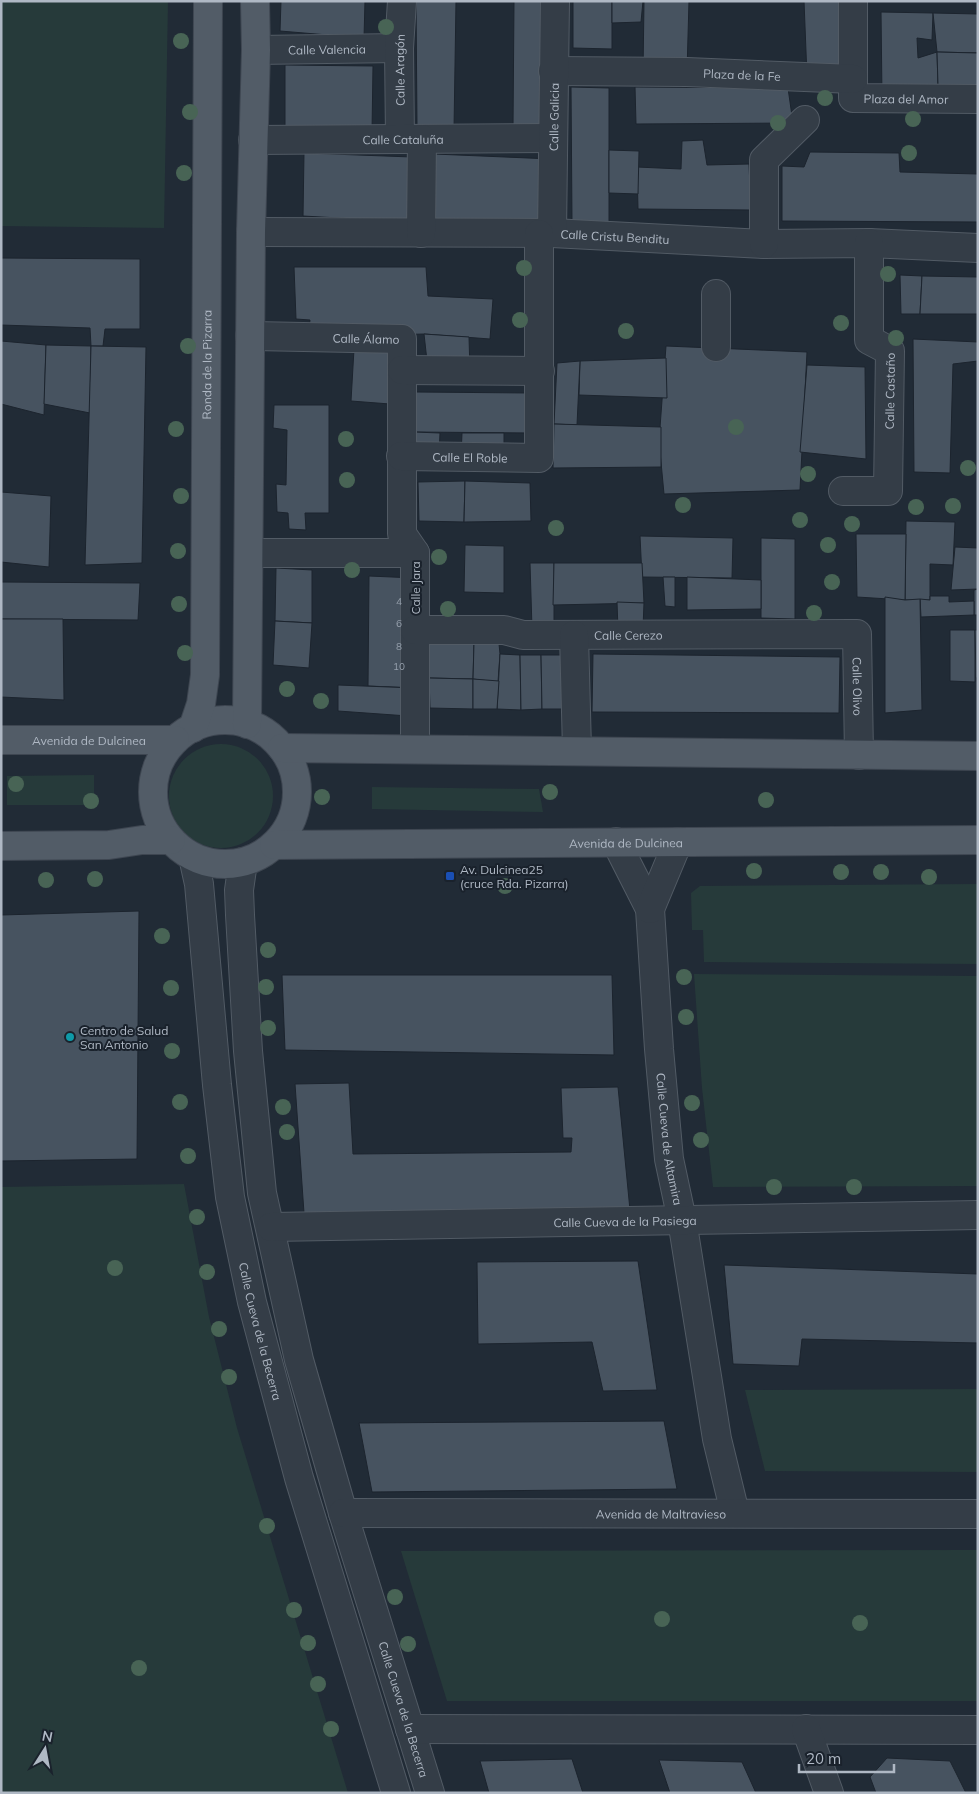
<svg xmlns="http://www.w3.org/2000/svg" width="979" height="1794" font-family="Mulish,sans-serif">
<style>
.green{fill:#263a3a}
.building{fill:#475360;stroke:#1c242e}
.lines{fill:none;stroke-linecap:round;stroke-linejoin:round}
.minor-casing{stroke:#525b65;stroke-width:30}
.major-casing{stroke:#3e4651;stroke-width:30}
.minor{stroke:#343d47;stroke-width:28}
.major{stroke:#525c67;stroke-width:28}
.tree{fill:#486455}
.transit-dot{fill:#1a4fb4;stroke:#1a222c;stroke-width:2}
.culture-dot{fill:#0f9aa8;stroke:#1a222c;stroke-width:2}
.labels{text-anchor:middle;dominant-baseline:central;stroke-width:4;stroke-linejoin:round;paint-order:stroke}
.number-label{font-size:10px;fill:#959fab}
.street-label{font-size:12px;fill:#afb8c4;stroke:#1a222c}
.poi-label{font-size:12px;fill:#afb8c4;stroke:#1a222c;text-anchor:start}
</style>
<rect width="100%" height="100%" fill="#212b36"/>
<g class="green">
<polygon points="1,1 168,1 164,228 1,226"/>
<circle cx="221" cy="796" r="52"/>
<polygon points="94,775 94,805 7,805 7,776"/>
<polygon points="372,787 539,789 543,812 372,809"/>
<polygon points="978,884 978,964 704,962 703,930 692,930 691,893 700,886"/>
<polygon points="694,974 978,976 978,1186 713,1187 702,1088"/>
<polygon points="184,1184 209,1317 237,1428 348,1793 1,1793 1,1187"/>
<polygon points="978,1389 978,1472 765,1471 745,1390"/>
<polygon points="978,1550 978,1701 447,1701 401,1551"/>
</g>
<g class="building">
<polygon points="281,1 365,1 364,38 280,31"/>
<polygon points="416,1 456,1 454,129 417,128"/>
<polygon points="514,1 555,1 552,128 513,126"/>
<polygon points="573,1 612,1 612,49 573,48"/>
<polygon points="612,1 643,1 641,22 612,23"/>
<polygon points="644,1 689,1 687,72 643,72"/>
<polygon points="804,1 852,1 853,79 807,77"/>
<polygon points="881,12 933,13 932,40 917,38 918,58 937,52 938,85 882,98"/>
<polygon points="933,13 978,14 978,53 937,52"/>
<polygon points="937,52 978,53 978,88 938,85"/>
<polygon points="285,65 373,66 372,132 285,131"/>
<polygon points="571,87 609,88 609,225 572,223"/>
<polygon points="635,87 788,88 793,123 636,124"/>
<polygon points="703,140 707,165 749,164 751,210 638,209 637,167 681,169 682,141"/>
<polygon points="609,150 639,151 638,194 609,193"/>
<polygon points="810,152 899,153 900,172 978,174 978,222 782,221 782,166 804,167"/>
<polygon points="304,153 412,157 410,222 303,216"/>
<polygon points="434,154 552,159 552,221 431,220"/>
<polygon points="1,258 140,259 140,329 105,329 103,346 91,346 90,328 1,325"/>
<polygon points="294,267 426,267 428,296 493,299 490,339 424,334 308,337 310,320 296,319"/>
<polygon points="900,275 922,276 920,314 901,314"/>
<polygon points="922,276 978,277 978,314 920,314"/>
<polygon points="424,334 469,337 470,371 428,370"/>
<polygon points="913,339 978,342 978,361 953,364 950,473 914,472"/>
<polygon points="1,341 46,345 44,415 1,404"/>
<polygon points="46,345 91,346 90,413 44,404"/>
<polygon points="91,346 146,347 142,563 85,565"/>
<polygon points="666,346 807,352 800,490 664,494 659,441"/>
<polygon points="389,348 390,404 351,401 354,349"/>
<polygon points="666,358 667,398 579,395 580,361"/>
<polygon points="580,361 577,425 554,424 557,363"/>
<polygon points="807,365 865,367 866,459 800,452"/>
<polygon points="416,392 530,393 529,433 414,432"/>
<polygon points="274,405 329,405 329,513 305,513 306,530 289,529 288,513 277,512 276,484 286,485 287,430 273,428"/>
<polygon points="554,424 661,427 661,467 553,468"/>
<polygon points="414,432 440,433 439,456 413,456"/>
<polygon points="462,433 504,433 504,454 461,456"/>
<polygon points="465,481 464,522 419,521 418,482"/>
<polygon points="465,481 530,483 531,521 464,522"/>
<polygon points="1,492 51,496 49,567 1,562"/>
<polygon points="906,521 955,522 953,565 930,564 930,600 905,600"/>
<polygon points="856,534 906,534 905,600 857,597"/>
<polygon points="640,536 733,538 732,578 642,577"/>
<polygon points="761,538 795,539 795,619 761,618"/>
<polygon points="465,545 504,546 504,593 464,592"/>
<polygon points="955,547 978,548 978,589 951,590"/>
<polygon points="530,563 554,563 554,636 532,629"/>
<polygon points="554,563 642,563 644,603 553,605"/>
<polygon points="276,568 312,570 312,623 275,621"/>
<polygon points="369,576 415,578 415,688 368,686"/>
<polygon points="663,577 675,577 675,607 665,606"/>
<polygon points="687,577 761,580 761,609 687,610"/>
<polygon points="1,582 140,583 138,620 1,619"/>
<polygon points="978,589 978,615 974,615 974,590"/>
<polygon points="930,596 949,596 949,602 974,601 974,615 921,617 920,599 930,600"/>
<polygon points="885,597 905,600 920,599 922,710 885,713"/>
<polygon points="617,602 644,603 643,628 618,630"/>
<polygon points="1,619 63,619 64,700 1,697"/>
<polygon points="275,621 312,623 309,668 273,665"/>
<polygon points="950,630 975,630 975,682 950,681"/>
<polygon points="975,630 978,630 978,678 976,678"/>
<polygon points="429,642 474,643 473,679 429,678"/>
<polygon points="474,643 499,644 500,654 498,682 473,679"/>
<polygon points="500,654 520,655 521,710 497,709"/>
<polygon points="593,654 840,657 839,713 592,712"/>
<polygon points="520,655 541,655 542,709 521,710"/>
<polygon points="541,655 567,655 566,709 542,709"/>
<polygon points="429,678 473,679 473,709 430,708"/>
<polygon points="473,679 499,681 497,709 473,709"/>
<polygon points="338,685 415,688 408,716 338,711"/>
<polygon points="139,911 137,1159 1,1161 1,915"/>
<polygon points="282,975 612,975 614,1055 285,1050"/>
<polygon points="349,1083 353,1154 571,1152 572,1138 563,1138 561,1088 618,1087 630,1210 304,1213 295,1084"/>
<polygon points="638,1261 657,1390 603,1391 592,1342 478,1344 477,1262"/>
<polygon points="724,1265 978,1274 978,1343 802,1339 799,1366 733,1364"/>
<polygon points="664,1421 677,1489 372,1492 359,1423"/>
<polygon points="887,1758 950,1761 966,1793 876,1793 870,1777"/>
<polygon points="572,1759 583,1793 489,1793 480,1761"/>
<polygon points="659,1760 742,1762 756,1793 670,1793"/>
</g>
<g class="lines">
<defs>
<g id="minor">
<path id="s1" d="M 853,1 L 853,98 L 978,99"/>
<path id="s2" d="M 256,50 L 399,48"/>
<path id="s3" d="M 553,71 L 687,72 L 853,79"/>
<path id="s4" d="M 400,139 L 399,48 L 402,1"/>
<path id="s5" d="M 253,140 L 552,138"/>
<path id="s6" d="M 251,232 L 552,233 L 764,244 L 869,243 L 978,248"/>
<polyline points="421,233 422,139"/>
<path id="s7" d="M 552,233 L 555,1"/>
<polyline points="764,244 764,160 805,120"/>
<polyline points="716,294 716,347"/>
<path id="s8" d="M 250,336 L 402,339 L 402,534 L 415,553 L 415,749"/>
<polyline points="402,370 540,371"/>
<path id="s9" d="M 401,456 L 539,458 L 539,234"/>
<path id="s10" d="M 843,491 L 888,491 L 890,351 L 869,340 L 869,243"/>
<polyline points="249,553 415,553"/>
<path id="s11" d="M 415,630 L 504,630 L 523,635 L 857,634 L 859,755"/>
<polyline points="574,635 577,750"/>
<path id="s12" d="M 616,842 L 650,909 L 659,1049 L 669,1159 L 682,1220 L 717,1439 L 735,1513"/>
<path id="s13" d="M 193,857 L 199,884 L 217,1085 L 230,1197 L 252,1302 L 299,1478 L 396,1793"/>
<path id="s14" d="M 243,862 L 239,890 L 240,915 L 248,1051 L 262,1193 L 299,1360 L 343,1513 L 430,1793"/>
<polyline points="650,909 678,842"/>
<path id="s15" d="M 271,1227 L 978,1215"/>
<path id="s16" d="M 343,1513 L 978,1514"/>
<polyline points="410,1729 978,1730"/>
<polyline points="806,1729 829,1793"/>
</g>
<g id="major">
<circle cx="225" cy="792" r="72"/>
<polyline points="247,724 251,232 256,50 255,1"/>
<path id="s17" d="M 193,728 L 201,704 L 205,675 L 208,1"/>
<path id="s18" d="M 1,740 L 175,740"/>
<polyline points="282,748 978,756"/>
<path id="s19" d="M 274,845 L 978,840"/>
<polyline points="1,846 109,845 142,840 171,840"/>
</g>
</defs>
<use href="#minor" class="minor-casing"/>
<use href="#major" class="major-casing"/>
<use href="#minor" class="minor"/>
<use href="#major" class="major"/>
</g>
<g class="tree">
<circle cx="386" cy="27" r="8"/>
<circle cx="181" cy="41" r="8"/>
<circle cx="825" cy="98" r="8"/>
<circle cx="190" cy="112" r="8"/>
<circle cx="913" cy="119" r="8"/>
<circle cx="778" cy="123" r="8"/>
<circle cx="909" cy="153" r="8"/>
<circle cx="184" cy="173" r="8"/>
<circle cx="524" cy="268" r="8"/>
<circle cx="888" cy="274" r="8"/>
<circle cx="520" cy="320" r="8"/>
<circle cx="841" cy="323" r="8"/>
<circle cx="626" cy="331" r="8"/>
<circle cx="896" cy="338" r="8"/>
<circle cx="188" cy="346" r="8"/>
<circle cx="736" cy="427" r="8"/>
<circle cx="176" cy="429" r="8"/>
<circle cx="346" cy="439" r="8"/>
<circle cx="968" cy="468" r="8"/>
<circle cx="808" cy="474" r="8"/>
<circle cx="347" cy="480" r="8"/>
<circle cx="181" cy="496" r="8"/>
<circle cx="683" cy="505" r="8"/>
<circle cx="953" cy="506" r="8"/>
<circle cx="916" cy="507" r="8"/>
<circle cx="800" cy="520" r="8"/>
<circle cx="852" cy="524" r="8"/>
<circle cx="556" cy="528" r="8"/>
<circle cx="828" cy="545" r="8"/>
<circle cx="178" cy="551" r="8"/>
<circle cx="439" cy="557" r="8"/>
<circle cx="352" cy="570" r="8"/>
<circle cx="832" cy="582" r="8"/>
<circle cx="179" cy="604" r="8"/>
<circle cx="448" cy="609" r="8"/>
<circle cx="814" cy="613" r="8"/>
<circle cx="185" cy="653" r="8"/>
<circle cx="287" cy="689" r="8"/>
<circle cx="321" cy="701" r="8"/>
<circle cx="16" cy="784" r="8"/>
<circle cx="550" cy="792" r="8"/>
<circle cx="322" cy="797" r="8"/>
<circle cx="766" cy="800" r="8"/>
<circle cx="91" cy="801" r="8"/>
<circle cx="754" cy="871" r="8"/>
<circle cx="841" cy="872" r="8"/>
<circle cx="881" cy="872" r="8"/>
<circle cx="929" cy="877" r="8"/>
<circle cx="95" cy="879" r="8"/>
<circle cx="46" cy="880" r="8"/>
<circle cx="505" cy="886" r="8"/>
<circle cx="162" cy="936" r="8"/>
<circle cx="268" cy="950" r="8"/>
<circle cx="684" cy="977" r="8"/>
<circle cx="266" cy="987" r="8"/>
<circle cx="171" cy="988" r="8"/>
<circle cx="686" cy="1017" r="8"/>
<circle cx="268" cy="1028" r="8"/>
<circle cx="172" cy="1051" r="8"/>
<circle cx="180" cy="1102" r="8"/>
<circle cx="692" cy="1103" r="8"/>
<circle cx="283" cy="1107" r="8"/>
<circle cx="287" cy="1132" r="8"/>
<circle cx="701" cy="1140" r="8"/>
<circle cx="188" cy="1156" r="8"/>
<circle cx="774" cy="1187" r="8"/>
<circle cx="854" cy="1187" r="8"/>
<circle cx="197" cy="1217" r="8"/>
<circle cx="115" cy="1268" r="8"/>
<circle cx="207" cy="1272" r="8"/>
<circle cx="219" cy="1329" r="8"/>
<circle cx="229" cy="1377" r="8"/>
<circle cx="267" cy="1526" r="8"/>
<circle cx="395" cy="1597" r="8"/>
<circle cx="294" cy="1610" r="8"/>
<circle cx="662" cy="1619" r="8"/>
<circle cx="860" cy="1623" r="8"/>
<circle cx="308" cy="1643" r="8"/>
<circle cx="408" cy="1644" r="8"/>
<circle cx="139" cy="1668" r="8"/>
<circle cx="318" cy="1684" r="8"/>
<circle cx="331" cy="1729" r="8"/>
</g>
<rect class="transit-dot" x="445" y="871" width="10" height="10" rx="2.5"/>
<circle class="culture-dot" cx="70" cy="1037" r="5"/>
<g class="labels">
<g class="number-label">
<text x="399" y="601">4</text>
<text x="399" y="623">6</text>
<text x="399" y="646">8</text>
<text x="399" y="666">10</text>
</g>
<g class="street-label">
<text stroke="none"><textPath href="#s2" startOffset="71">Calle Valencia</textPath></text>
<text stroke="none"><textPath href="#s4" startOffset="69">Calle Aragón</textPath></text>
<text stroke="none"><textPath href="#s3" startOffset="189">Plaza de la Fe</textPath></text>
<text stroke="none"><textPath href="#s1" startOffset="150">Plaza del Amor</textPath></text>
<text stroke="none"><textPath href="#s7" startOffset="116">Calle Galicia</textPath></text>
<text stroke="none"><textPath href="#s5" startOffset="150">Calle Cataluña</textPath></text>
<text stroke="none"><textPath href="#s6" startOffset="364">Calle Cristu Benditu</textPath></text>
<text stroke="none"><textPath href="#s8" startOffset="116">Calle Álamo</textPath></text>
<text stroke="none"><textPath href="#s17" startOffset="365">Ronda de la Pizarra</textPath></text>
<text stroke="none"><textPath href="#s10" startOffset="145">Calle Castaño</textPath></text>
<text stroke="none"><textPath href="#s9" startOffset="69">Calle El Roble</textPath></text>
<text transform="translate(415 588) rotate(-90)">Calle Jara</text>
<text stroke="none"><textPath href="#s11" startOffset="214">Calle Cerezo</textPath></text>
<text stroke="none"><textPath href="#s11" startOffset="495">Calle Olivo</textPath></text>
<text stroke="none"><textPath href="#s18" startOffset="88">Avenida de Dulcinea</textPath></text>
<text stroke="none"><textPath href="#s19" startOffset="352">Avenida de Dulcinea</textPath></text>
<text stroke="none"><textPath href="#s12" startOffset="306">Calle Cueva de Altamira</textPath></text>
<text stroke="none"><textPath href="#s15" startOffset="354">Calle Cueva de la Pasiega</textPath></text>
<text stroke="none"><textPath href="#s13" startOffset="480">Calle Cueva de la Becerra</textPath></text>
<text stroke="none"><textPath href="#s16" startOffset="318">Avenida de Maltravieso</textPath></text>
<text stroke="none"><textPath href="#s14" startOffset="868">Calle Cueva de la Becerra</textPath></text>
</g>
<g class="poi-label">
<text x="460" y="869">Av. Dulcinea25<tspan x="460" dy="14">(cruce Rda. Pizarra)</tspan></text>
<text x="80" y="1030">Centro de Salud<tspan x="80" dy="14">San Antonio</tspan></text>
</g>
</g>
<rect width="979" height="1794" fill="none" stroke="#afb8c4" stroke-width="5"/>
<g transform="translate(45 1749) rotate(11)" stroke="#1a222c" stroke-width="4" paint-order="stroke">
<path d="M0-4L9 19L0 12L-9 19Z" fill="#afb8c4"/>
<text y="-8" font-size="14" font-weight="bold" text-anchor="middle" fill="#afb8c4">N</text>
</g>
<path d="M799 1764v8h95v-8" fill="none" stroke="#afb8c4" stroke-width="2.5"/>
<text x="806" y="1764" font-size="15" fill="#afb8c4" stroke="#1a222c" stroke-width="4" paint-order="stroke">20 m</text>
</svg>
